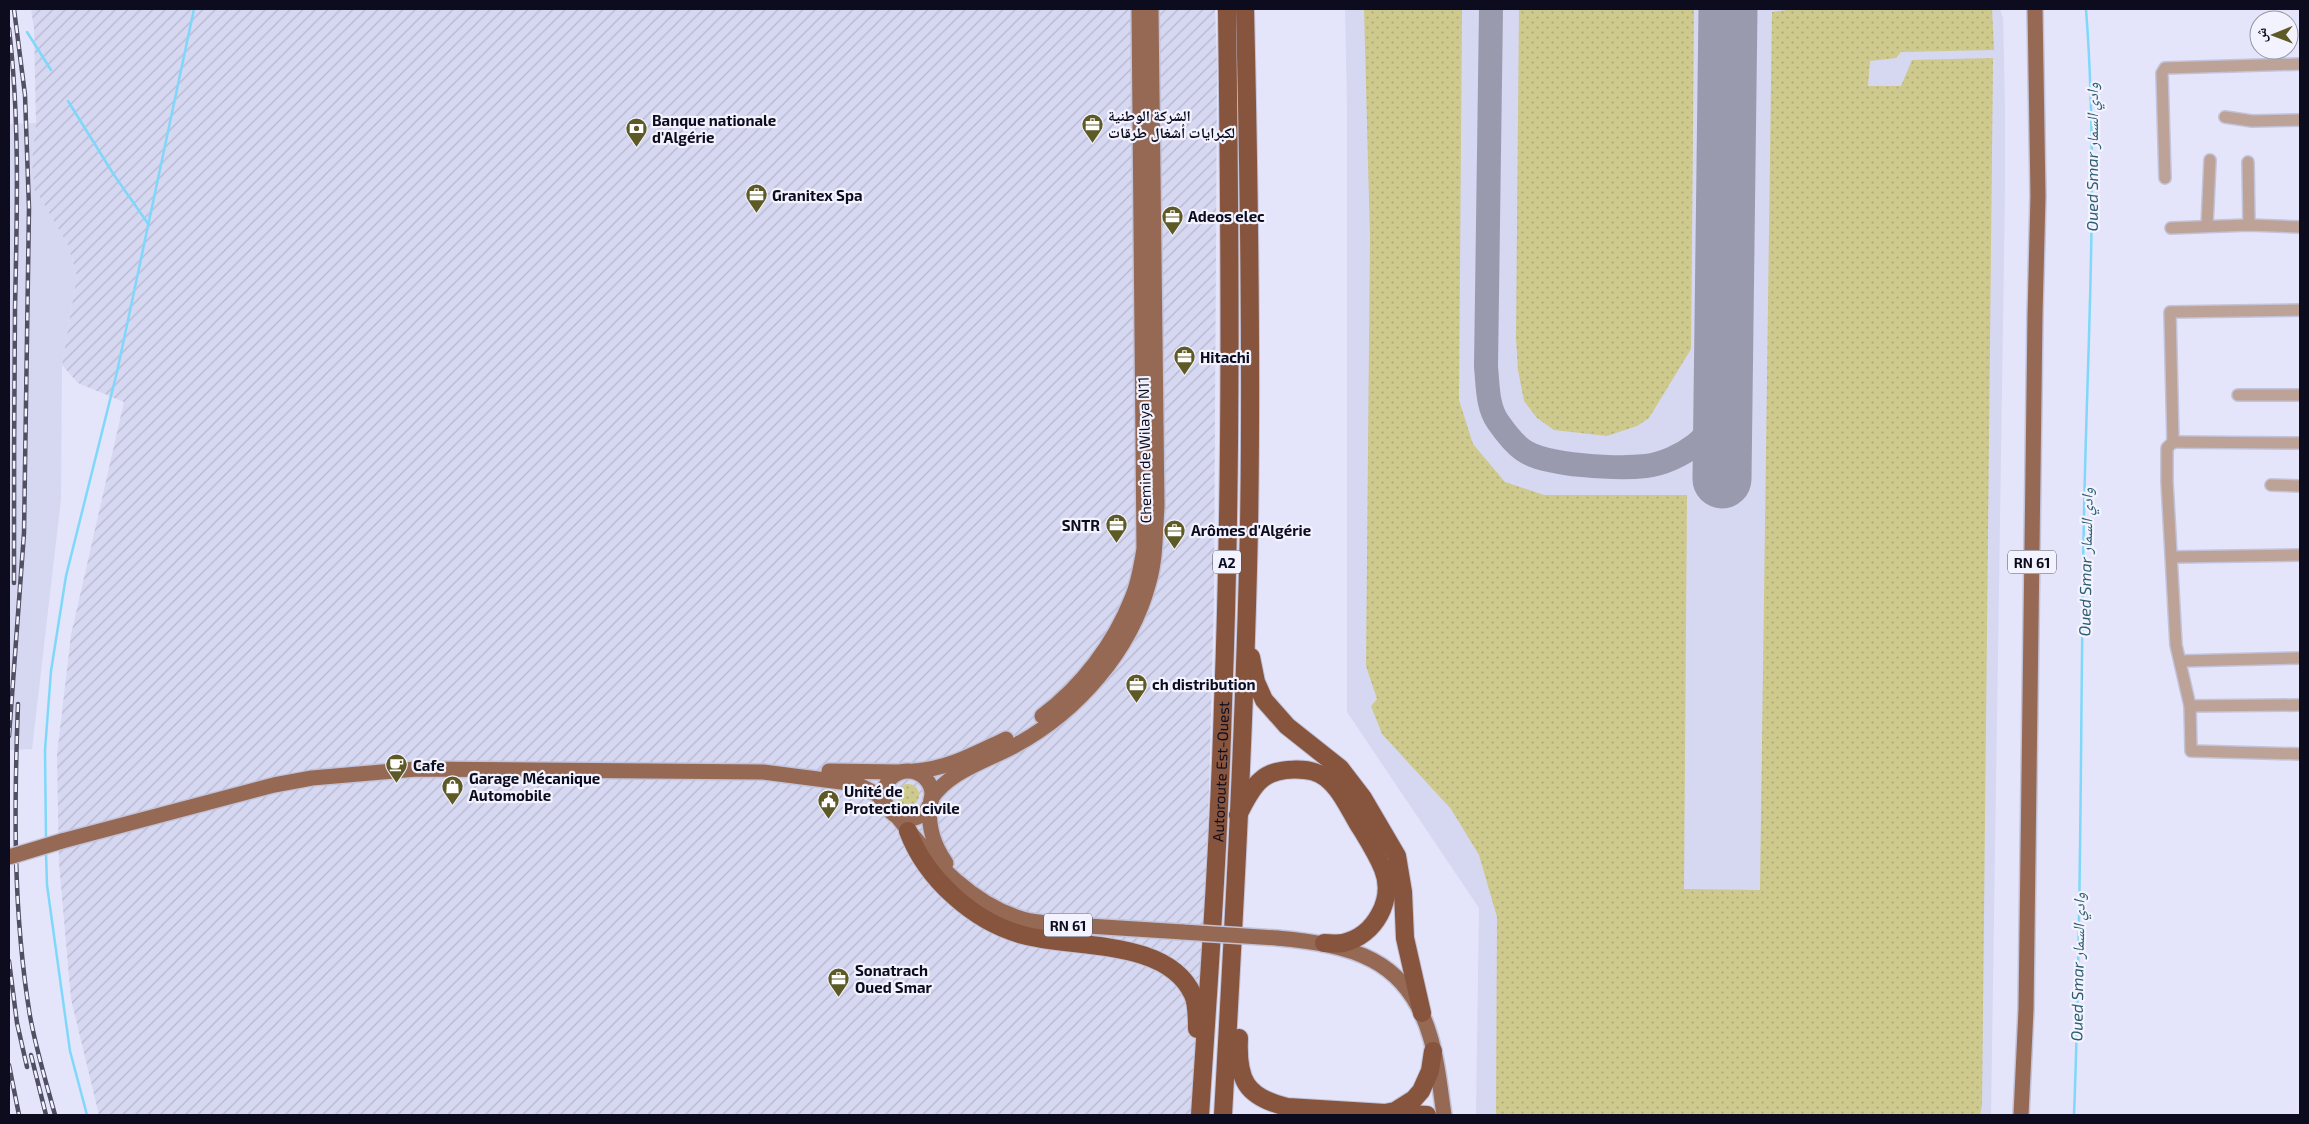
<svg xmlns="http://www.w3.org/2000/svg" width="2309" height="1124" font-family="'Exo 2','Noto Naskh Arabic',sans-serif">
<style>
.built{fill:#d6d7f1}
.industrial{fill:url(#industrial-furrows)}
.grass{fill:url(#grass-dots)}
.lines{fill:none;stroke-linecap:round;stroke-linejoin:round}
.stream{stroke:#7fd8f9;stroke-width:2.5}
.taxiway{stroke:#9a9aaf;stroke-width:24}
.runway{stroke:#9a9aaf;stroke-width:59}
.minor-casing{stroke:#c2c2d8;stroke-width:14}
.major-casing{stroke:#c2c2d8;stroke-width:18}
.highway-casing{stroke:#c2c2d8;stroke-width:20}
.minor{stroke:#bda297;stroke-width:11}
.major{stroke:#966955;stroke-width:15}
.highway{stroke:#87543d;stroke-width:18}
.rail-casing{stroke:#504f63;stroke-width:4.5}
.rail{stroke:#f2f3fe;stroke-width:2.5;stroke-dasharray:8;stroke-linecap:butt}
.major-bridge-casing{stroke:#c2c2d8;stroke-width:18;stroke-linecap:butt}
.major-bridge{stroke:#966955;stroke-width:15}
.labels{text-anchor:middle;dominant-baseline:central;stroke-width:4.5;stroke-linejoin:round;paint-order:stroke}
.shield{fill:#f2f3fe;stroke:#525162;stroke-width:1}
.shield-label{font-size:14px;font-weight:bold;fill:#0d0c1f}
.poi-label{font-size:15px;font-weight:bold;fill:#0d0c1f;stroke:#f2f3fe;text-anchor:start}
.street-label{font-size:15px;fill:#0d0c1f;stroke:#f2f3fe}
.water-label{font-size:16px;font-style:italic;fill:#2c5e70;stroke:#f2f3fe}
</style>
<defs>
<pattern id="industrial-furrows" width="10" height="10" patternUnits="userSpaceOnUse" patternTransform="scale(1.25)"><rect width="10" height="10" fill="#d6d7f1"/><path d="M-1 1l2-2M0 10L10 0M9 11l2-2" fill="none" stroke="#b6b7ce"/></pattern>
<pattern id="grass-dots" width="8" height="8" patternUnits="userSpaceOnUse" patternTransform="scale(1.25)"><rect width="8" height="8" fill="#cec98d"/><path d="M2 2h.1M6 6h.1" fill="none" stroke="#b0ab79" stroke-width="1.8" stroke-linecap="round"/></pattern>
</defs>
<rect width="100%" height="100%" fill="#e4e5fb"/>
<g class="built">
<polygon points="1345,9 2000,9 2003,18 2005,105 2005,190 1991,1115 1476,1115 1479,908 1347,712 1347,105"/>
<polygon points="36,123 32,162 38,194 68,245 77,276 62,365 61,499 32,749 9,750 9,124"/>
</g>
<polygon class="industrial" points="31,9 1215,9 1217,66 1214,596 1204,982 1195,1115 99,1115 71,999 59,863 57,755 71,635 124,402 78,383 62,365 77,276 68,245 38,194 35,193 32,162 36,123 34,28"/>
<g class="grass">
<polygon points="1364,9 1462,9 1459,400 1473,444 1505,482 1544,495 1687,495 1684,889 1760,890 1772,12 1795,9 1992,9 1994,50 1901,52 1896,58 1870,61 1868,86 1901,86 1912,60 1993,58 1982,1105 1980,1115 1496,1115 1497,917 1479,855 1451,809 1382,734 1371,706 1377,699 1366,666 1370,238"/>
<polygon points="1519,9 1694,9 1691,349 1649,418 1637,426 1607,436 1554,430 1537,418 1524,401 1518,370 1516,338"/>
<circle cx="908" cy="795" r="11"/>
</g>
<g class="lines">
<g class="stream">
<polyline points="27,32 51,70"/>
<polyline points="68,101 114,175 149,225"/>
<polyline points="46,839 45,750 51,671 66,576 117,372 194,9"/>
<polyline points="46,852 47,885 70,1051 87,1115"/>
<path d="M 2074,1115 C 2082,915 2080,715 2084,515 C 2087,346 2099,177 2086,9"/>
</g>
<path class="taxiway" d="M 1491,9 L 1486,367 C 1488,386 1487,406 1498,422 C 1505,432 1513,443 1523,450 C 1545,466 1619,469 1646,466 C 1663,464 1682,455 1695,445 C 1713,431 1718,409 1723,389"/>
<polyline class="runway" points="1722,479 1728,9"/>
<defs>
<g id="minor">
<polyline points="2225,117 2252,121 2300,120"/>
<polyline points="2248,162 2249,225"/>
<polyline points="2165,178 2162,73 2165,68 2300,64"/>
<polyline points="2207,226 2210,160"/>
<polyline points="2171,228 2249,225 2300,227"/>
<polyline points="2300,310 2170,312 2173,442 2167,448 2167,482 2176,645 2190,706 2191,751 2300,754"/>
<polyline points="2238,395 2300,395"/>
<polyline points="2173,442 2300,443"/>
<polyline points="2271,485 2300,486"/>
<polyline points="2172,557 2300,555"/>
<polyline points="2181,661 2300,658"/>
<polyline points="2190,706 2300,705"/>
</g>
<g id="major">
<path d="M 1042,716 C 1082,686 1114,644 1132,598 C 1139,582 1141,565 1144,549 L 1139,9"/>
<polyline points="829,771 900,772"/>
<path d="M 914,771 C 948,769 976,753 1006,739"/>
<circle cx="908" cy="795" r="24"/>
<path d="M 931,799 C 949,771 987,761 1016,745 C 1077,712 1131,651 1149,582 C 1156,558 1155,532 1157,507 L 1151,9"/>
<path d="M 929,806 C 929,829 933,844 946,863"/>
<path d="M 896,815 C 930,858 974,909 1031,921 C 1050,924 1069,925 1088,926 C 1119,928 1151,930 1183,932"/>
<polyline points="62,841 274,785 312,778 417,769 763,772 857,784 878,795 886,804"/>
<path d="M 1277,938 C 1350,945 1407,957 1430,1036 C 1438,1061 1440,1089 1444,1115"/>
<polyline points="2021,1115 2026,1010 2035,316 2038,196 2035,9"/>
</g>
<g id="highway">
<polyline points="1251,657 1256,682 1264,700 1287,726 1340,768 1363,798 1397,856 1403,892 1405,938 1422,1013"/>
<path d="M 1238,815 C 1244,804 1251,788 1261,780 C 1275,767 1311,766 1326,778 C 1340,789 1348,807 1357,822 C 1366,837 1376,852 1383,869 C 1395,899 1375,936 1343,943 C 1337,944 1329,943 1324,943"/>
<path d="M 908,831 C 926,879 974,922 1023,935 C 1073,949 1168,938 1193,995 C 1197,1004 1197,1019 1197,1029"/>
<path d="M 1239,1038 C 1237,1079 1245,1097 1287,1107 L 1385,1113 L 1395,1111 L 1414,1099 L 1421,1091 L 1430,1071 L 1433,1051"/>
<polyline points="1390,1113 1427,1115"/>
<path id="s1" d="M 1200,1115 C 1209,978 1219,841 1223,704 C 1232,473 1230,240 1227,9"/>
<path d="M 1223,1115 C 1234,919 1245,722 1249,526 C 1252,354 1249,181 1245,9"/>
</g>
</defs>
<use href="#minor" class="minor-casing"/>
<use href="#major" class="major-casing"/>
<use href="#highway" class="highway-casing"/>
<use href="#minor" class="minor"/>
<use href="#major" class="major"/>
<use href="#highway" class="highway"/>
<defs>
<g id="rail">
<path d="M 9,29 C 20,121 17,215 15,308 C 14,400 14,491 14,583"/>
<path d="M 18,704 C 14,808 13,913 30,1016 C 36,1049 46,1082 55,1115"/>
<polyline points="9,736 24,533 29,208 25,95 14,9"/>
<polyline points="9,961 17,1023 27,1067"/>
<polyline points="31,1055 46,1115"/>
<polyline points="9,1065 19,1115"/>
</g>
</defs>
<use href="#rail" class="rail-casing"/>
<use href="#rail" class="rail"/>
<defs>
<g id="major-bridge">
<polyline points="9,857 62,841"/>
<polyline points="1183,932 1277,938"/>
</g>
</defs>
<use href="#major-bridge" class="major-bridge-casing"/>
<use href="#major-bridge" class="major-bridge"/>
</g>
<defs>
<symbol id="office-pin" viewBox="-11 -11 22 30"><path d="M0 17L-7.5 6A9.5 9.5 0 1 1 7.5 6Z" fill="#5e5a26" stroke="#f2f3fe"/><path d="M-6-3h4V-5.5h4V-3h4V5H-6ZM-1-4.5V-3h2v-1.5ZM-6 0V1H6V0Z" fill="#fff"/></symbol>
<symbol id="bank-pin" viewBox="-11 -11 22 30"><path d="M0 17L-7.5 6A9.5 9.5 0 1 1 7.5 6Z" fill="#5e5a26" stroke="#f2f3fe"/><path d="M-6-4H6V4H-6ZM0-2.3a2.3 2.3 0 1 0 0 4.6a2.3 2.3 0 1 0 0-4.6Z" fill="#fff"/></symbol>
<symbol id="cafe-pin" viewBox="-11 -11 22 30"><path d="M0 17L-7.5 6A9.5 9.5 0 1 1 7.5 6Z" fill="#5e5a26" stroke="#f2f3fe"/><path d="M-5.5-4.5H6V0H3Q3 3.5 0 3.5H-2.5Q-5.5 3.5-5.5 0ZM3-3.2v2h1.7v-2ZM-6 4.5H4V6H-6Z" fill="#fff"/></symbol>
<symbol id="shop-pin" viewBox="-11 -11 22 30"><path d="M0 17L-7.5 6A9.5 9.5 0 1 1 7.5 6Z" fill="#5e5a26" stroke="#f2f3fe"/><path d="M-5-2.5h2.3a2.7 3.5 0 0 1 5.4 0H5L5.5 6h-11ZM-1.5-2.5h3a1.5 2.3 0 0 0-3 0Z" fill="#fff"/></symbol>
<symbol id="civic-pin" viewBox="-11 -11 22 30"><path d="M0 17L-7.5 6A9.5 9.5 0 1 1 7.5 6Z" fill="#5e5a26" stroke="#f2f3fe"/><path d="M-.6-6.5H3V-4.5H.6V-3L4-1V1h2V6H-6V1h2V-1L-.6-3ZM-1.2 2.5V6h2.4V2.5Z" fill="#fff"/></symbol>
</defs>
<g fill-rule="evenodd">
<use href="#office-pin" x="1080" y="112" width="25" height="34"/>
<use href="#bank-pin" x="624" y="116" width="25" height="34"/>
<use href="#office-pin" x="744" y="182" width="25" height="34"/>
<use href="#office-pin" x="1160" y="204" width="25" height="34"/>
<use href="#office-pin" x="1172" y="344" width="25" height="34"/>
<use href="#office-pin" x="1104" y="512" width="25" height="34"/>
<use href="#office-pin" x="1162" y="518" width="25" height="34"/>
<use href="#office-pin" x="1124" y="672" width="25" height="34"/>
<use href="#cafe-pin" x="384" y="752" width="25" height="34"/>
<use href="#shop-pin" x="440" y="774" width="25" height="34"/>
<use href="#civic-pin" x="816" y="788" width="25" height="34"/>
<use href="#office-pin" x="826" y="966" width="25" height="34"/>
</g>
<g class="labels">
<g class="shield">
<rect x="1213" y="550.5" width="28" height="23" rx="4"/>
<rect x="2008" y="550.5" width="48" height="23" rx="4"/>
<rect x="1044" y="913.5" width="48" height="23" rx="4"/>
</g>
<g class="shield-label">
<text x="1227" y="562">A2</text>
<text x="2032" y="562">RN 61</text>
<text x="1068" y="925">RN 61</text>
</g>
<g class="poi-label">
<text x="1108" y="115">الشركة الوطنية<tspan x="1108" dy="17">لكبرايات أشغال طرقات</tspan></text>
<text x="652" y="120">Banque nationale<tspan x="652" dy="17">d'Algérie</tspan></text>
<text x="772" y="195">Granitex Spa</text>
<text x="1188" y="216">Adeos elec</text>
<text x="1200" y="357">Hitachi</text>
<text x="1100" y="525" text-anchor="end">SNTR</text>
<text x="1191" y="530">Arômes d'Algérie</text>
<text x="1152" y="684">ch distribution</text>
<text x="413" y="765">Cafe</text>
<text x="469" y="778">Garage Mécanique<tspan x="469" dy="17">Automobile</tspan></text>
<text x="844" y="791">Unité de<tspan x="844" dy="17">Protection civile</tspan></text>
<text x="855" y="970">Sonatrach<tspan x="855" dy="17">Oued Smar</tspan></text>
</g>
<g class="street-label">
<text transform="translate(1144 450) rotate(-91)">Chemin de Wilaya N11</text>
<text stroke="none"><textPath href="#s1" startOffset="344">Autoroute Est-Ouest</textPath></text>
</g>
<g class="water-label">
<text transform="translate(2091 157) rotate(-90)">Oued Smar وادي السمار</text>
<text transform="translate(2085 562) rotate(-89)">Oued Smar وادي السمار</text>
<text transform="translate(2077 967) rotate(-89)">Oued Smar وادي السمار</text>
</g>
</g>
<rect width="2309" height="1124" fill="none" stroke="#0d0c1f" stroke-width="20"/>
<g transform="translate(2274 35) rotate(269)"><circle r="24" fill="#f2f3fe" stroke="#9697a5"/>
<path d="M0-4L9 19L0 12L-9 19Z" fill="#5e5a26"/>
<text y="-8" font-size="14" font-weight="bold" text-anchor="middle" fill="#0d0c1f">ش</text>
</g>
</svg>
